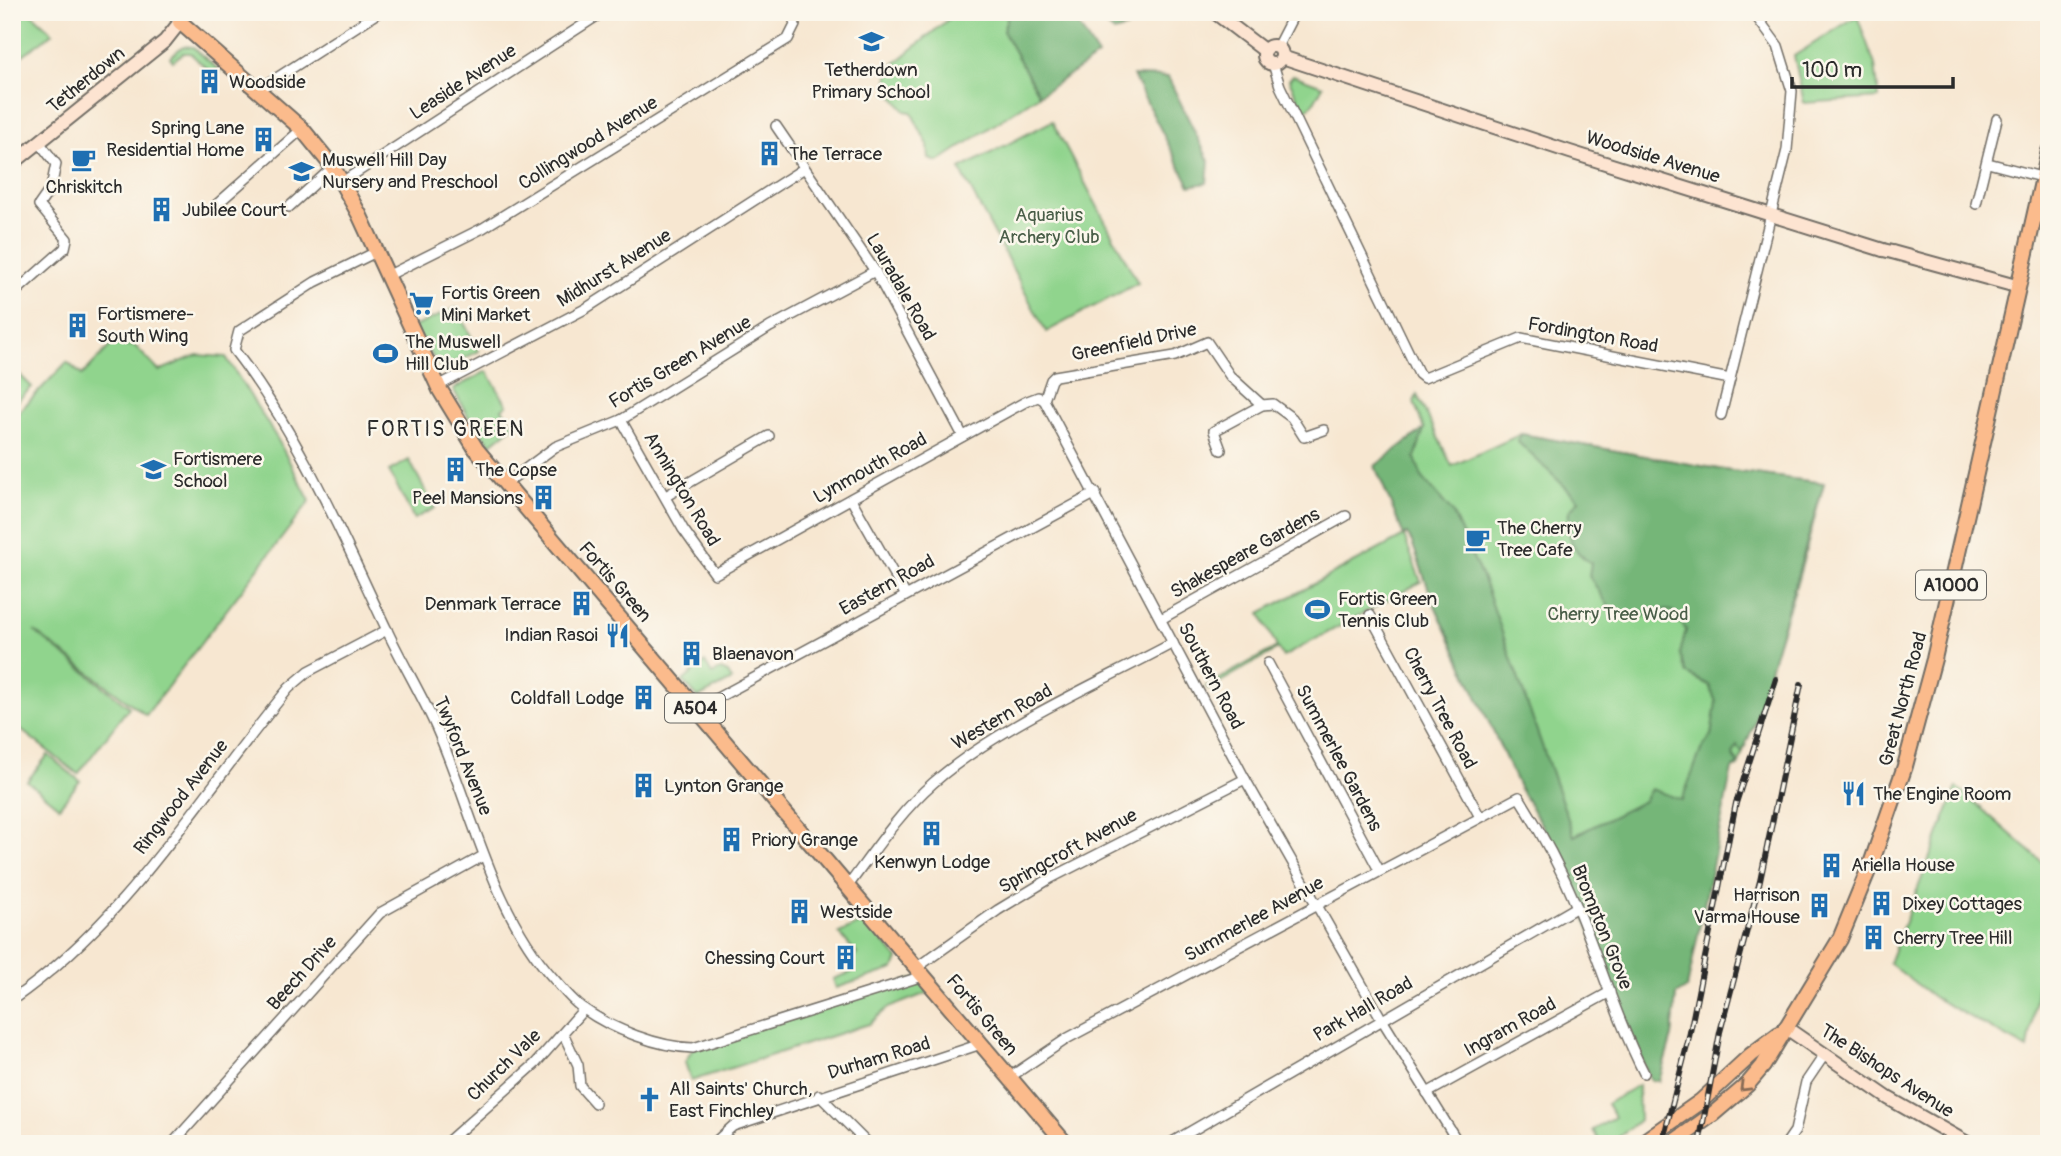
<svg xmlns="http://www.w3.org/2000/svg" width="2061" height="1156" font-family="Pangolin,sans-serif">
<style>
.green{fill:#90d48d;stroke:#5e805c;stroke-width:2}
.forest{fill:#74b678;stroke:#507052;stroke-width:2}
.lines{fill:none;stroke-linecap:round;stroke-linejoin:round}
.street-casing{stroke:#726d65;stroke-width:12}
.secondary-casing{stroke:#726d65;stroke-width:16}
.primary-casing{stroke:#726d65;stroke-width:18}
.street{stroke:#fff;stroke-width:9}
.secondary{stroke:#fde4d1;stroke-width:12}
.primary{stroke:#fbbb8c;stroke-width:14}
.rail-casing{stroke:#2b2b2b;stroke-width:6}
.rail{stroke:#fbf7ec;stroke-width:3.5;stroke-dasharray:10;stroke-linecap:butt}
.secondary-bridge-casing{stroke:#726d65;stroke-width:16;stroke-linecap:butt}
.secondary-bridge{stroke:#fde4d1;stroke-width:12}
.oneway{stroke:#896c57}
.labels{text-anchor:middle;dominant-baseline:central;stroke-width:5;stroke-linejoin:round;paint-order:stroke}
.shield{fill:#fbf7ec;stroke:#696865;stroke-width:2}
.shield-label{font-size:18px;font-weight:bold;fill:#2b2b2b}
.poi-label{font-size:19px;fill:#2b2b2b;stroke:#fbf7ec;text-anchor:start}
.street-label{font-size:19px;fill:#2b2b2b;stroke:#fbf7ec}
.park-label{font-size:19px;fill:#495e48;stroke:#fbf7ec}
.neighbourhood-label{font-size:21px;letter-spacing:2px;fill:#2b2b2b;stroke:#fbf7ec}
</style>
<rect width="100%" height="100%" fill="#fbf7ec"/>
<filter id="ink" filterUnits="userSpaceOnUse"><feTurbulence type="fractalNoise" baseFrequency=".0143" numOctaves="2"/><feDisplacementMap in="SourceGraphic" scale="14" xChannelSelector="R" yChannelSelector="G"/><feConvolveMatrix kernelMatrix="1 2 1 2 8 2 1 2 1" color-interpolation-filters="sRGB"/></filter>
<filter id="wash" filterUnits="userSpaceOnUse"><feTurbulence type="fractalNoise" baseFrequency=".00686" numOctaves="4" result="noise"/><feDisplacementMap in="SourceGraphic" scale="28" xChannelSelector="R" yChannelSelector="G"/><feGaussianBlur stdDeviation="1.57" result="paint"/><feColorMatrix in="noise" values="0 0 0 0 0 0 0 0 0 0 0 0 0 0 0 0 0 1.4 0 .05"/><feComposite in="paint" operator="in"/></filter>
<g filter="url(#wash)">
<rect width="100%" height="100%" fill="#f7e7d1"/>
<g class="green">
<polygon points="12,12 30,12 53,33 12,63"/>
<polygon points="957,12 1009,12 1003,31 1039,95 938,162 929,159 928,145 911,112 905,111 890,92 887,70"/>
<polygon points="1857,16 1875,65 1879,98 1804,103 1794,56"/>
<polygon points="183,46 193,47 220,71 215,76 190,53 183,53 173,61 170,57"/>
<polygon points="1293,75 1323,86 1313,104 1304,111 1289,80"/>
<polygon points="1052,121 1138,283 1046,332 960,169"/>
<polygon points="456,308 479,351 442,369 411,328"/>
<polygon points="112,344 135,346 159,371 197,355 226,357 278,440 310,501 146,715 34,631 129,707 78,774 12,723 12,419 67,362 82,375"/>
<polygon points="12,367 32,387 12,406"/>
<polygon points="487,371 507,405 502,409 514,425 491,444 472,423 453,389"/>
<polygon points="1417,395 1452,466 1521,434 1724,470 1824,483 1798,580 1738,767 1724,772 1676,995 1672,1036 1659,1081 1651,1080 1625,1026 1574,887 1559,854 1519,787 1433,601 1412,542 1375,466 1424,429 1414,402"/>
<polygon points="409,460 435,508 414,519 389,471"/>
<polygon points="1404,536 1421,582 1283,657 1278,649 1208,689 1206,686 1277,647 1260,613"/>
<polygon points="705,662 712,674 721,670 728,673 732,680 698,698 683,681"/>
<polygon points="48,755 80,781 59,807 27,781"/>
<polygon points="1957,787 2049,868 2049,916 2028,1049 1935,998 1889,963"/>
<polygon points="866,921 898,959 894,969 836,988 833,979 852,972 850,960 857,954 839,933"/>
<polygon points="923,976 935,990 888,1008 869,1024 691,1081 685,1062 693,1048"/>
<polygon points="1638,1085 1639,1120 1611,1144 1601,1144 1593,1130 1615,1117 1607,1104"/>
</g>
<g class="forest">
<polygon points="1009,12 1070,12 1098,56 1039,95 1003,31"/>
<polygon points="1091,12 1121,12 1127,28 1114,32"/>
<polygon points="1133,76 1168,77 1209,161 1207,183 1190,186"/>
<path d="M 1424,429 L 1415,458 L 1422,477 L 1452,512 L 1485,584 L 1574,836 L 1644,801 L 1651,789 L 1682,800 L 1701,750 L 1711,736 L 1716,702 L 1709,685 L 1687,674 L 1680,654 L 1686,630 L 1672,611 L 1661,610 L 1632,620 L 1611,610 L 1589,576 L 1591,563 C 1570,550 1567,536 1569,511 L 1579,500 L 1518,442 L 1521,434 L 1724,470 L 1824,483 L 1754,725 L 1742,753 L 1737,746 L 1733,755 L 1739,764 L 1732,769 L 1687,988 L 1676,995 L 1672,1036 L 1659,1081 L 1651,1080 L 1625,1026 L 1574,887 L 1559,854 L 1519,787 L 1433,601 L 1412,542 L 1407,534 L 1404,536 L 1375,466 Z"/>
</g>
</g>
<g filter="url(#ink)">
<g class="lines">
<defs>
<g id="street">
<polyline points="169,12 180,22"/>
<polyline points="1277,47 1295,12"/>
<polyline points="1273,64 1280,86 1419,374 1424,378 1521,338 1730,379 1787,150 1792,91 1778,46 1753,12"/>
<polyline points="258,90 379,12"/>
<polyline points="776,126 875,271 963,436"/>
<polyline points="1988,163 2041,177"/>
<polyline points="342,182 603,12"/>
<polyline points="1976,204 1997,119"/>
<polyline points="215,206 302,129"/>
<polyline points="289,207 333,167"/>
<path d="M 376,252 L 315,282 L 239,331 L 234,350 C 299,434 341,533 386,628 C 401,661 421,693 436,727 C 472,808 492,911 554,979 C 563,989 573,1002 584,1009 C 612,1029 658,1047 693,1048 L 923,976"/>
<polyline points="387,276 483,228 788,39 795,25 792,12"/>
<polyline points="12,295 65,248 67,239 39,205 51,188 56,164 39,142"/>
<polyline points="438,386 585,309 803,169"/>
<polyline points="1044,400 1245,779 1381,1018 1459,1144"/>
<polyline points="1044,400 1051,380 1055,376 1175,356 1207,342 1230,376 1262,405"/>
<polyline points="1721,415 1730,379"/>
<polyline points="621,420 683,529 715,574 1025,402 1038,397 1044,400"/>
<polyline points="1221,450 1214,431 1262,405 1273,404 1292,418 1304,437 1324,430"/>
<polyline points="505,484 555,447 621,420 770,327 875,271"/>
<polyline points="666,496 769,436"/>
<polyline points="851,499 905,594"/>
<polyline points="1370,615 1480,817"/>
<polyline points="1161,619 1346,516"/>
<polyline points="1268,663 1379,870"/>
<polyline points="697,709 1096,493"/>
<path d="M 848,886 C 874,851 900,812 933,783 C 997,727 1097,684 1173,643"/>
<polyline points="916,968 998,910 1051,878 1245,779"/>
<path d="M 12,1000 C 128,920 200,795 289,688 L 309,671 L 387,630"/>
<polyline points="563,1033 578,1065 580,1086 595,1103"/>
<path d="M 1010,1077 L 1068,1038 L 1519,797 C 1541,832 1561,869 1577,907 C 1600,962 1617,1020 1644,1073"/>
<polyline points="1427,1093 1610,992"/>
<polyline points="819,1095 868,1144"/>
<polyline points="172,1144 380,913 483,856"/>
<polyline points="445,1144 535,1064 584,1009"/>
<polyline points="713,1144 733,1126 981,1044"/>
<polyline points="1169,1144 1577,907"/>
<polyline points="1786,1144 1795,1131 1806,1082 1825,1054"/>
</g>
<g id="secondary">
<polyline points="1214,12 1265,51"/>
<circle cx="1273" cy="55" r="9"/>
<polyline points="1282,57 1570,152 1883,250"/>
<polyline points="12,164 165,41 180,22"/>
<polyline points="1892,252 2016,286"/>
<polyline points="1785,1027 1888,1098 1969,1144"/>
</g>
<g id="primary">
<polyline points="182,12 180,22 302,129 333,167 359,214 440,390 476,449 1066,1144"/>
<polyline points="1640,1144 1701,1101 1751,1055 1779,1034"/>
<polyline points="1671,1144 1713,1114 1747,1085 1763,1066 1840,939 1872,861 1905,766 1934,659 2049,151"/>
</g>
</defs>
<use href="#street" class="street-casing"/>
<use href="#secondary" class="secondary-casing"/>
<use href="#primary" class="primary-casing"/>
<use href="#street" class="street"/>
<use href="#secondary" class="secondary"/>
<use href="#primary" class="primary"/>
<defs>
<g id="rail">
<polyline points="1662,1144 1688,1042 1736,803 1776,679"/>
<polyline points="1699,1144 1720,1032 1760,881 1801,684"/>
</g>
</defs>
<use href="#rail" class="rail-casing"/>
<use href="#rail" class="rail"/>
<defs>
<polyline id="secondary-bridge" points="1883,250 1892,252"/>
</defs>
<use href="#secondary-bridge" class="secondary-bridge-casing"/>
<use href="#secondary-bridge" class="secondary-bridge"/>
</g>
<defs><path id="oneway-chevron" d="M-2-3.5L2.5 0L-2 3.5" fill="none" stroke-width="1.6" stroke-linecap="round" stroke-linejoin="round" transform="scale(1.75)"/></defs>
<use class="oneway" href="#oneway-chevron" transform="translate(1744 1087) rotate(135)"/>
</g>
<defs>
<symbol id="school-bare" viewBox="-9 -9 18 18"><path d="M0-5L7-2L0 1L-7-2ZM-4 1L0 2.5L4 1V4Q0 6-4 4Z" fill="#1f6fb2" stroke="#fbf7ec" stroke-width="2.5" paint-order="stroke"/></symbol>
<symbol id="building-bare" viewBox="-9 -9 18 18"><path d="M-4-6H4V6H1V3H-1V6H-4ZM-2.5-4.3h1.7v1.8h-1.7ZM.8-4.3h1.7v1.8H.8ZM-2.5-1h1.7V.8h-1.7ZM.8-1h1.7V.8H.8Z" fill="#1f6fb2" stroke="#fbf7ec" stroke-width="2.5" paint-order="stroke"/></symbol>
<symbol id="cafe-bare" viewBox="-9 -9 18 18"><path d="M-5.5-4.5H6V0H3Q3 3.5 0 3.5H-2.5Q-5.5 3.5-5.5 0ZM3-3.2v2h1.7v-2ZM-6 4.5H4V6H-6Z" fill="#1f6fb2" stroke="#fbf7ec" stroke-width="2.5" paint-order="stroke"/></symbol>
<symbol id="supermarket-bare" viewBox="-9 -9 18 18"><path d="M-6-5.5h2.5l.6 2H6L4.5 2H-2.5L-4.4-4H-6ZM-1.5 3.2a1.3 1.3 0 1 0 .1 0ZM3 3.2a1.3 1.3 0 1 0 .1 0Z" fill="#1f6fb2" stroke="#fbf7ec" stroke-width="2.5" paint-order="stroke"/></symbol>
<symbol id="stadium-bare" viewBox="-9 -9 18 18"><path d="M0-5a6.5 5 0 1 0 0 10a6.5 5 0 1 0 0-10ZM-3.5-1.8h7v3.6h-7Z" fill="#1f6fb2" stroke="#fbf7ec" stroke-width="2.5" paint-order="stroke"/></symbol>
<symbol id="restaurant-bare" viewBox="-9 -9 18 18"><path d="M-5-6h1v4h1v-4h1v4h1v-4h1v5L-1.5 .5V6h-2V.5L-5-1ZM5-6V6H3V1.5H1.5Q1.5-4 5-6Z" fill="#1f6fb2" stroke="#fbf7ec" stroke-width="2.5" paint-order="stroke"/></symbol>
<symbol id="church-bare" viewBox="-9 -9 18 18"><path d="M-1.2-6h2.4v3.5h3.3v2.4h-3.3V6h-2.4V-.1h-3.3v-2.4h3.3Z" fill="#1f6fb2" stroke="#fbf7ec" stroke-width="2.5" paint-order="stroke"/></symbol>
</defs>
<g fill-rule="evenodd">
<use href="#school-bare" x="854" y="24" width="35" height="35"/>
<use href="#building-bare" x="192" y="64" width="35" height="35"/>
<use href="#building-bare" x="246" y="122" width="35" height="35"/>
<use href="#building-bare" x="752" y="136" width="35" height="35"/>
<use href="#cafe-bare" x="66" y="142" width="35" height="35"/>
<use href="#school-bare" x="284" y="154" width="35" height="35"/>
<use href="#building-bare" x="144" y="192" width="35" height="35"/>
<use href="#supermarket-bare" x="404" y="286" width="35" height="35"/>
<use href="#building-bare" x="60" y="308" width="35" height="35"/>
<use href="#stadium-bare" x="368" y="336" width="35" height="35"/>
<use href="#school-bare" x="136" y="452" width="35" height="35"/>
<use href="#building-bare" x="438" y="452" width="35" height="35"/>
<use href="#building-bare" x="526" y="480" width="35" height="35"/>
<use href="#cafe-bare" x="1460" y="522" width="35" height="35"/>
<use href="#building-bare" x="564" y="586" width="35" height="35"/>
<use href="#stadium-bare" x="1300" y="592" width="35" height="35"/>
<use href="#restaurant-bare" x="600" y="618" width="35" height="35"/>
<use href="#building-bare" x="674" y="636" width="35" height="35"/>
<use href="#building-bare" x="626" y="680" width="35" height="35"/>
<use href="#building-bare" x="626" y="768" width="35" height="35"/>
<use href="#restaurant-bare" x="1836" y="776" width="35" height="35"/>
<use href="#building-bare" x="914" y="816" width="35" height="35"/>
<use href="#building-bare" x="714" y="822" width="35" height="35"/>
<use href="#building-bare" x="1814" y="848" width="35" height="35"/>
<use href="#building-bare" x="1864" y="886" width="35" height="35"/>
<use href="#building-bare" x="1802" y="888" width="35" height="35"/>
<use href="#building-bare" x="782" y="894" width="35" height="35"/>
<use href="#building-bare" x="1856" y="920" width="35" height="35"/>
<use href="#building-bare" x="828" y="940" width="35" height="35"/>
<use href="#church-bare" x="632" y="1082" width="35" height="35"/>
</g>
<g class="labels">
<g class="shield">
<rect x="1916" y="570.5" width="70" height="29" rx="5"/>
<rect x="665" y="693.5" width="60" height="29" rx="5"/>
</g>
<g class="shield-label">
<text x="1951" y="585">A1000</text>
<text x="695" y="708">A504</text>
</g>
<g class="poi-label">
<text x="871" y="70" text-anchor="middle">Tetherdown<tspan x="871" dy="22">Primary School</tspan></text>
<text x="229" y="82">Woodside</text>
<text x="244" y="128" text-anchor="end">Spring Lane<tspan x="244" dy="22">Residential Home</tspan></text>
<text x="789" y="154">The Terrace</text>
<text x="322" y="160">Muswell Hill Day<tspan x="322" dy="22">Nursery and Preschool</tspan></text>
<text x="84" y="187" text-anchor="middle">Chriskitch</text>
<text x="182" y="210">Jubilee Court</text>
<text x="441" y="293">Fortis Green<tspan x="441" dy="22">Mini Market</tspan></text>
<text x="97" y="314">Fortismere-<tspan x="97" dy="22">South Wing</tspan></text>
<text x="405" y="342">The Muswell<tspan x="405" dy="22">Hill Club</tspan></text>
<text x="173" y="459">Fortismere<tspan x="173" dy="22">School</tspan></text>
<text x="475" y="470">The Copse</text>
<text x="523" y="498" text-anchor="end">Peel Mansions</text>
<text x="1497" y="528">The Cherry<tspan x="1497" dy="22">Tree Cafe</tspan></text>
<text x="1338" y="599">Fortis Green<tspan x="1338" dy="22">Tennis Club</tspan></text>
<text x="561" y="604" text-anchor="end">Denmark Terrace</text>
<text x="598" y="635" text-anchor="end">Indian Rasoi</text>
<text x="712" y="654">Blaenavon</text>
<text x="624" y="698" text-anchor="end">Coldfall Lodge</text>
<text x="664" y="786">Lynton Grange</text>
<text x="1873" y="794">The Engine Room</text>
<text x="751" y="840">Priory Grange</text>
<text x="932" y="862" text-anchor="middle">Kenwyn Lodge</text>
<text x="1851" y="865">Ariella House</text>
<text x="1800" y="895" text-anchor="end">Harrison<tspan x="1800" dy="22">Varma House</tspan></text>
<text x="1902" y="904">Dixey Cottages</text>
<text x="820" y="912">Westside</text>
<text x="1893" y="938">Cherry Tree Hill</text>
<text x="825" y="958" text-anchor="end">Chessing Court</text>
<text x="669" y="1089">All Saints' Church,<tspan x="669" dy="22">East Finchley</tspan></text>
</g>
<g class="street-label">
<text transform="translate(86 80) rotate(-39)">Tetherdown</text>
<text transform="translate(463 82) rotate(-33)">Leaside Avenue</text>
<text transform="translate(588 143) rotate(-32)">Collingwood Avenue</text>
<text transform="translate(1653 157) rotate(17)">Woodside Avenue</text>
<text transform="translate(614 268) rotate(-32)">Midhurst Avenue</text>
<text transform="translate(901 287) rotate(60)">Lauradale Road</text>
<text transform="translate(1593 335) rotate(10)">Fordington Road</text>
<text transform="translate(1134 342) rotate(-12)">Greenfield Drive</text>
<text transform="translate(680 362) rotate(-31)">Fortis Green Avenue</text>
<text transform="translate(870 468) rotate(-29)">Lynmouth Road</text>
<text transform="translate(682 489) rotate(59)">Annington Road</text>
<text transform="translate(1245 553) rotate(-29)">Shakespeare Gardens</text>
<text transform="translate(615 582) rotate(49)">Fortis Green</text>
<text transform="translate(887 585) rotate(-29)">Eastern Road</text>
<text transform="translate(1211 676) rotate(62)">Southern Road</text>
<text transform="translate(1903 699) rotate(-75)">Great North Road</text>
<text transform="translate(1440 708) rotate(62)">Cherry Tree Road</text>
<text transform="translate(1002 717) rotate(-30)">Western Road</text>
<text transform="translate(463 756) rotate(68)">Twyford Avenue</text>
<text transform="translate(1339 758) rotate(62)">Summerlee Gardens</text>
<text transform="translate(181 797) rotate(-52)">Ringwood Avenue</text>
<text transform="translate(1068 851) rotate(-29)">Springcroft Avenue</text>
<text transform="translate(1254 919) rotate(-29)">Summerlee Avenue</text>
<text transform="translate(1602 927) rotate(68)">Brompton Grove</text>
<text transform="translate(302 973) rotate(-48)">Beech Drive</text>
<text transform="translate(1363 1009) rotate(-30)">Park Hall Road</text>
<text transform="translate(982 1015) rotate(50)">Fortis Green</text>
<text transform="translate(1510 1027) rotate(-29)">Ingram Road</text>
<text transform="translate(879 1058) rotate(-17)">Durham Road</text>
<text transform="translate(504 1065) rotate(-44)">Church Vale</text>
<text transform="translate(1887 1071) rotate(33)">The Bishops Avenue</text>
</g>
<g class="park-label">
<text x="1049" y="215">Aquarius<tspan x="1049" dy="22">Archery Club</tspan></text>
<text x="1618" y="614">Cherry Tree Wood</text>
</g>
<g class="neighbourhood-label">
<text x="446" y="429">FORTIS GREEN</text>
</g>
</g>
<rect width="2061" height="1156" fill="none" stroke="#fbf7ec" stroke-width="42"/>
<path d="M1792 77v10h161v-10" fill="none" stroke="#2b2b2b" stroke-width="3.5"/>
<text x="1802" y="77" font-size="21" fill="#2b2b2b" stroke="#fbf7ec" stroke-width="5" paint-order="stroke">100 m</text>
</svg>
